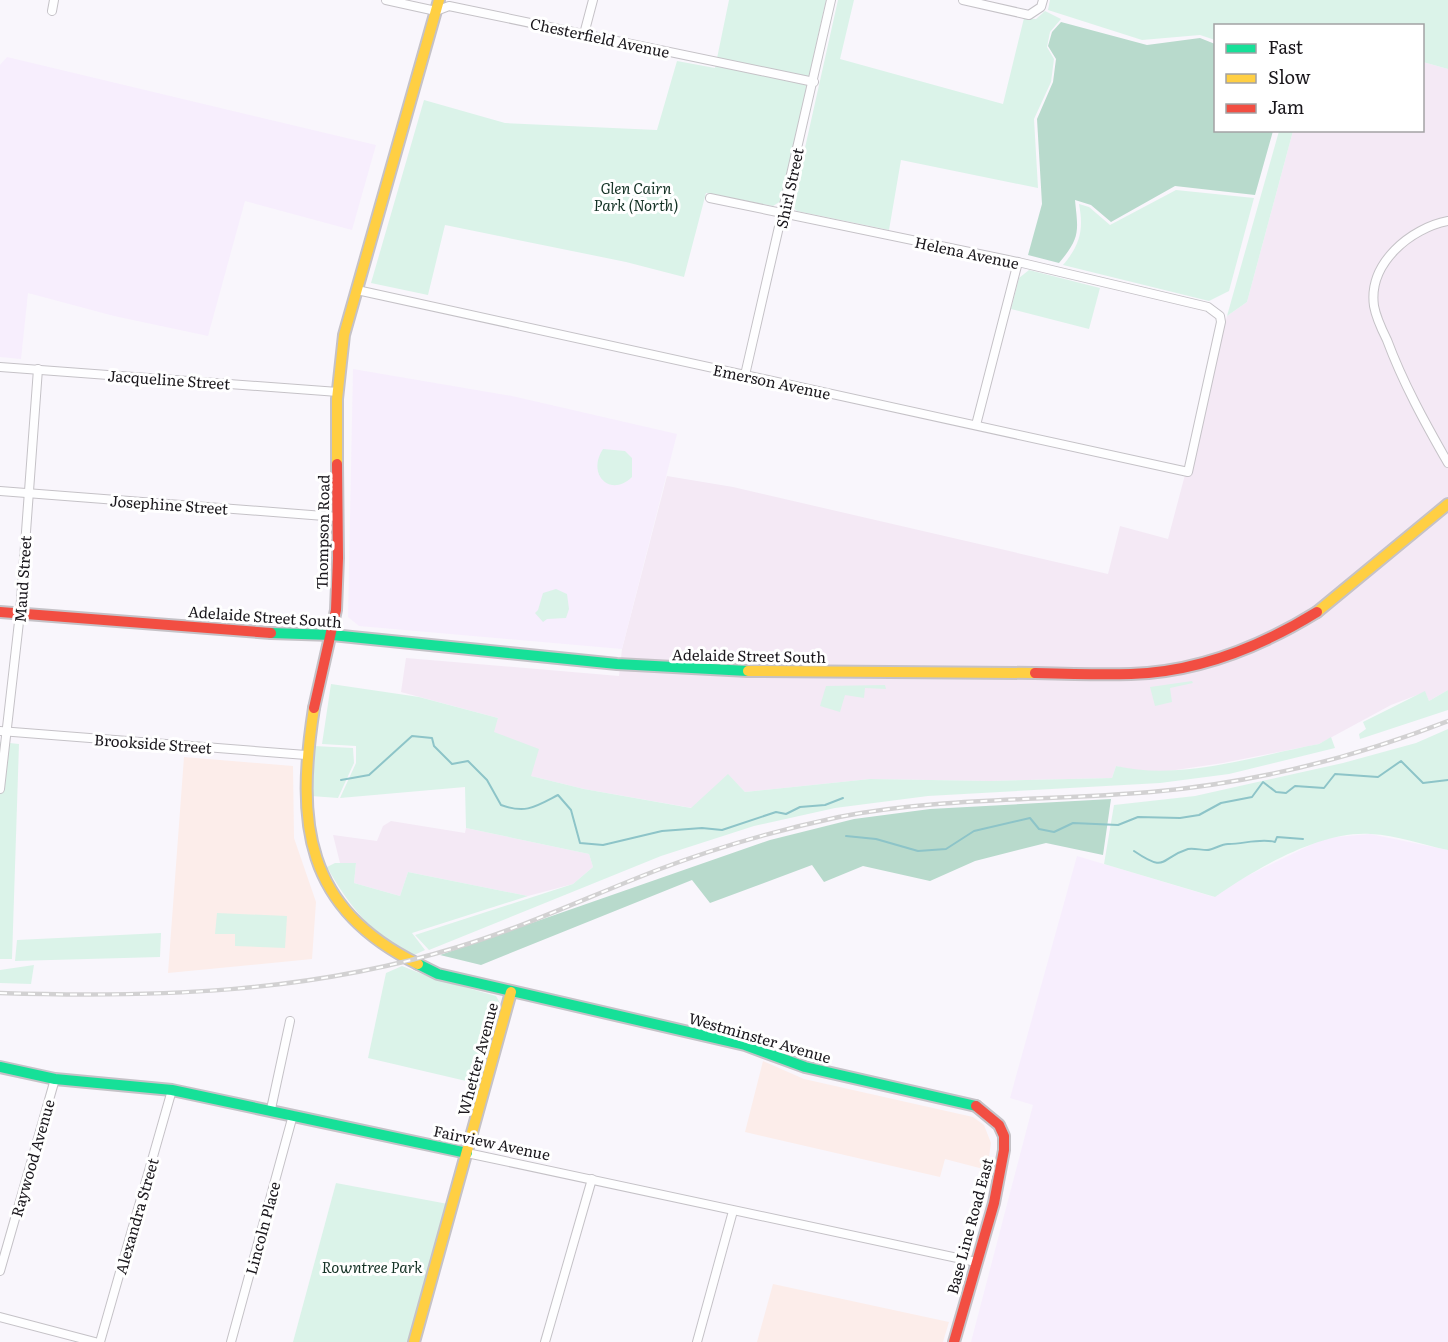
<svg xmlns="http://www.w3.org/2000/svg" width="1448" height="1342" font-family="Literata,serif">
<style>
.commercial{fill:#fcedea}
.industrial{fill:#f4e9f5}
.built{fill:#f7eefd}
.green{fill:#dbf3e9}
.forest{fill:#b8dacc}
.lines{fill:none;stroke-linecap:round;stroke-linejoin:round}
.stream{stroke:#8dc4c8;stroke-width:2}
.street-casing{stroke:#c5c2c7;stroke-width:10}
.fast-casing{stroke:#c5c2c7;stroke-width:14}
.slow-casing{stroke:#c5c2c7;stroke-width:14}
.jam-casing{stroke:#c5c2c7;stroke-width:14}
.street{stroke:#fefeff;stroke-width:8}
.fast{stroke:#16e098;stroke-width:10}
.slow{stroke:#ffcf43;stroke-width:10}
.jam{stroke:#f24e42;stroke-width:10}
.rail-casing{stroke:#d2d1d2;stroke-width:4.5}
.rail{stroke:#fff;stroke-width:2;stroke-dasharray:7;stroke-linecap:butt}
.labels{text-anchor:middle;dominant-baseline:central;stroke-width:6;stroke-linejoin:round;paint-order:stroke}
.street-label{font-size:15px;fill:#1a171c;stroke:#fff}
.park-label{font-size:15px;font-style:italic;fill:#133124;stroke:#fff}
</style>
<rect width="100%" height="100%" fill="#f9f6fc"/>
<g class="commercial">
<polygon points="184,757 293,766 294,838 316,902 312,959 168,973"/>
<polygon points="763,1061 804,1079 973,1117 984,1125 991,1143 987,1170 945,1159 940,1177 745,1132"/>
<polygon points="773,1284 949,1322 943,1342 757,1342"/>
</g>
<g class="industrial">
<polygon points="1423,62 1448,69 1448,690 1429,701 1425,692 1391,705 1319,744 1223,763 1169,771 1137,771 1116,766 1112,778 990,781 870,779 745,792 728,775 692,808 584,789 531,776 493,732 498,718 401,692 406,658 619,676 622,649 667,476 733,487 1108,574 1120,526 1168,539 1227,316 1247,302 1293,131 1422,130"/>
<polygon points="391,821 465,833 466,828 589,854 593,867 573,884 528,896 408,872 400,896 354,883 356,863 340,863 333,835 377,841 383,826"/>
</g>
<g class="built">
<polygon points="7,57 376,145 352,230 245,201 208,336 114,316 28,293 21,359 0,357 0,65"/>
<polygon points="353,369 512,396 677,434 622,649 359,626 348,617"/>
<polygon points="1370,834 1448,850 1448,1342 971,1342 1033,1105 1010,1098 1077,856 1214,897 1241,879 1325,838"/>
</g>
<g class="green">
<polygon points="729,0 826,0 781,201 773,206 706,193 684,277 626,262 445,225 428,295 371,283 424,100 505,123 657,130 677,61 715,68"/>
<polygon points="838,0 854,0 840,59 1003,104 1024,18 1036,19 1045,11 1061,19 1050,32 1047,47 1054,59 1051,82 1034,119 1038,188 901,160 889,230 797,211 792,206"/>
<polygon points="1050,0 1448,0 1448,69 1423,62 1422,26 1216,26 1215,40 1200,35 1142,40 1048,10"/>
<polygon points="1279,131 1293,131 1247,302 1227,316"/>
<path d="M 1176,190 L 1254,198 L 1229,291 L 1209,301 L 1063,265 C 1080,245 1084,230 1079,204 L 1089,207 L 1110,225 Z"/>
<polygon points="1029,270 1100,288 1089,329 1011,309 1019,278"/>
<path d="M 603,449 L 625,451 L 632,458 L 632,477 C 611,498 586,475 603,449 Z"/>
<polygon points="556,589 567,594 569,609 566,618 547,619 543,622 535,613 538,610 543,593"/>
<polygon points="1192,681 1193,683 1170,688 1172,702 1155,706 1150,687"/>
<path d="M 331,684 L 419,697 L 498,718 L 494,732 L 539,749 L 531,776 L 584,789 L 691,808 L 728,774 L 745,792 L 870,779 L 990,781 L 1112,778 L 1116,766 C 1181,781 1254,756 1319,744 L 1331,737 L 1335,748 L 1229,774 L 1160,783 L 928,796 L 835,808 L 754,826 L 661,856 L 429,950 L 415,935 L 573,884 L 593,867 L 589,854 L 466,828 L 465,787 L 340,798 L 356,763 L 356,746 L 322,744 Z"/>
<polygon points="885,685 886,689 865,688 864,698 845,695 840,712 820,706 826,686"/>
<polygon points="1448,690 1448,710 1360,739 1359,734 1366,729 1363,722 1425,691 1429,701"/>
<path d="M 1448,729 L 1448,850 C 1423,845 1396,835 1371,834 C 1321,830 1255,869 1215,897 L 1104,864 L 1114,805 L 1195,796 L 1343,763 L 1416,743 Z"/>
<polygon points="0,742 19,744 12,959 0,959"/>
<polygon points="314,746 353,748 354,763 338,798 311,796"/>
<path d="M 335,863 L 356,863 L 354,883 L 400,896 L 408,872 L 528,896 L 412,933 L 425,950 L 412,956 C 372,935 349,906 327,867 Z"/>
<polygon points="217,913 287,916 285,948 235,946 235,934 215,934"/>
<polygon points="161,933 160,957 15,961 17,940"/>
<polygon points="34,965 31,984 0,983 0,970"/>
<polygon points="402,966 432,978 496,996 500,1003 479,1084 368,1058 386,973"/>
<polygon points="336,1183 448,1204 409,1342 293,1342"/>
</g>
<g class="forest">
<path d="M 1061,22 L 1147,45 L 1200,38 L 1215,44 L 1216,130 L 1273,131 L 1255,195 L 1175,186 L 1111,222 L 1091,205 L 1075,200 C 1078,231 1081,237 1059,263 L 1028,255 L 1042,204 L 1037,119 L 1053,82 L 1056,59 L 1048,46 L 1052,32 Z"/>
<polygon points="1111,799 1103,855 1046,843 975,861 930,881 863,866 824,882 812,865 710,903 692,880 481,965 440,955 770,840 854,819 930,809"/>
</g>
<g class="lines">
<g class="stream">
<path d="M 341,780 L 369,775 L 412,736 L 432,738 L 434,746 L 452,764 L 468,761 L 487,780 L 501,805 C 526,814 535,807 558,795 L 571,810 L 580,843 L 603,845 L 662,831 L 702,828 L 722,830 L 776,812 L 786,814 L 800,807 L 825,805 L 843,798"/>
<polyline points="846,836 876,839 918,851 946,849 974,831 1030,818 1039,829 1054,832 1073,823 1118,825 1138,817 1180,818 1199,815 1221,803 1252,797 1263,782 1276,792 1286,793 1295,786 1324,788 1335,774 1378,777 1401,761 1423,783 1448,780"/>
<path d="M 1134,851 C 1168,874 1159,858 1188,849 C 1194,848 1201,850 1207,850 C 1214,850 1222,843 1229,844 C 1243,844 1261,838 1275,842 L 1277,837 L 1303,839"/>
</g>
<defs>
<g id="street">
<polyline points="386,0 436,11 449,6 814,82"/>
<polyline points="963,0 1029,15 1041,7 1043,0"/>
<polyline points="52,11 54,0"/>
<polyline points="584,34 593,0"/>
<path d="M 1448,221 C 1411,228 1368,263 1374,306 C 1376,317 1382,330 1387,340 C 1403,383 1425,423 1448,463"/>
<polyline points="357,290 1188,472 1221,322 1220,316 1208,307 1018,262 710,198"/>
<polyline points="0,367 338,392"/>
<polyline points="745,375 831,0"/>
<polyline points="976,425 1018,262"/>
<polyline points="0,491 337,517"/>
<polyline points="0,731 306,755"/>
<polyline points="0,789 20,613 38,369"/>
<polyline points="271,1109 290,1021"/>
<polyline points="467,1153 976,1262"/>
<polyline points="0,1271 55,1079"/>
<polyline points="0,1317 95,1342"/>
<polyline points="100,1342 172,1090"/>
<polyline points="231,1342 293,1115"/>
<polyline points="545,1342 592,1179"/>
<polyline points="697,1342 733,1211"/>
</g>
<g id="fast">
<polyline points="271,633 332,635 617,664 748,671"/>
<polyline points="418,964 438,974 745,1045 805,1067 976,1106"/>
<polyline points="0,1067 55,1079 172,1090 467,1153"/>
</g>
<g id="slow">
<polyline points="337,464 337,399 344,335 439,0"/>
<polyline points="1317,612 1448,504"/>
<polyline points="748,671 1035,673"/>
<path d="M 314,708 C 296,823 304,908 418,964"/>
<polyline points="414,1342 511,992"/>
</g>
<g id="jam">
<polyline points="0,612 271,633"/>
<path d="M 1035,673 C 1067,674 1099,675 1131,674 C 1197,672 1262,646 1317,612"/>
<polyline points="314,708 336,610 338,558 337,464"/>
<polyline points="954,1342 994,1203 1004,1150 1004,1136 999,1125 976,1106"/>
</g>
</defs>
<use href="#street" class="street-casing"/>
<use href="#fast" class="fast-casing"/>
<use href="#slow" class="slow-casing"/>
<use href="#jam" class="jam-casing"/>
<use href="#street" class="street"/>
<use href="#fast" class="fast"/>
<use href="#slow" class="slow"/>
<use href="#jam" class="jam"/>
<defs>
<path id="rail" d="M 0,993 C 156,998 308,993 458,947 C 527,926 592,895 660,869 C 718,847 778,830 839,817 C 943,797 1047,801 1151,792 C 1253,783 1353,758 1448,721"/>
</defs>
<use href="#rail" class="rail-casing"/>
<use href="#rail" class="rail"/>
</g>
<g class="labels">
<g class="street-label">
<text transform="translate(600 37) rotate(12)">Chesterfield Avenue</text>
<text transform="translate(789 188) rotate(-78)">Shirl Street</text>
<text transform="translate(967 252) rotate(12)">Helena Avenue</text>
<text transform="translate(169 379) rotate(4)">Jacqueline Street</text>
<text transform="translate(772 381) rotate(12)">Emerson Avenue</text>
<text transform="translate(169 504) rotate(4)">Josephine Street</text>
<text transform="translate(322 532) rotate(-89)">Thompson Road</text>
<text transform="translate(22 579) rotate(-86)">Maud Street</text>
<text transform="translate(265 616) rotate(4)">Adelaide Street South</text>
<text transform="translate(749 655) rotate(1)">Adelaide Street South</text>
<text transform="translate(153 743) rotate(4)">Brookside Street</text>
<text transform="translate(760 1037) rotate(16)">Westminster Avenue</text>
<text transform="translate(477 1059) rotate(-75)">Whetter Avenue</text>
<text transform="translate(492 1142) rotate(12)">Fairview Avenue</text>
<text transform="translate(32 1158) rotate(-74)">Raywood Avenue</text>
<text transform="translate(136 1216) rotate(-74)">Alexandra Street</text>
<text transform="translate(969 1226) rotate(-75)">Base Line Road East</text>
<text transform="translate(262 1228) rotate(-75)">Lincoln Place</text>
</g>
<g class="park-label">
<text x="636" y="187">Glen Cairn<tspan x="636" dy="17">Park (North)</tspan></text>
<text x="372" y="1266">Rowntree Park</text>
</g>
</g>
<rect x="1214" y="24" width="210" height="108" fill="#ffffff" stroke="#a3a2a4" stroke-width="1.5"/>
<rect x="1226" y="44" width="30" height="9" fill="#16e098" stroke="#a3a2a4" stroke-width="1.5"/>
<text x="1268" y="54" font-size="18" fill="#1a171c">Fast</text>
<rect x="1226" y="74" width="30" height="9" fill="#ffcf43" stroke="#a3a2a4" stroke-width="1.5"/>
<text x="1268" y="84" font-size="18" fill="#1a171c">Slow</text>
<rect x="1226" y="104" width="30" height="9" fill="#f24e42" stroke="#a3a2a4" stroke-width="1.5"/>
<text x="1268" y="114" font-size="18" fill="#1a171c">Jam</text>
</svg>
